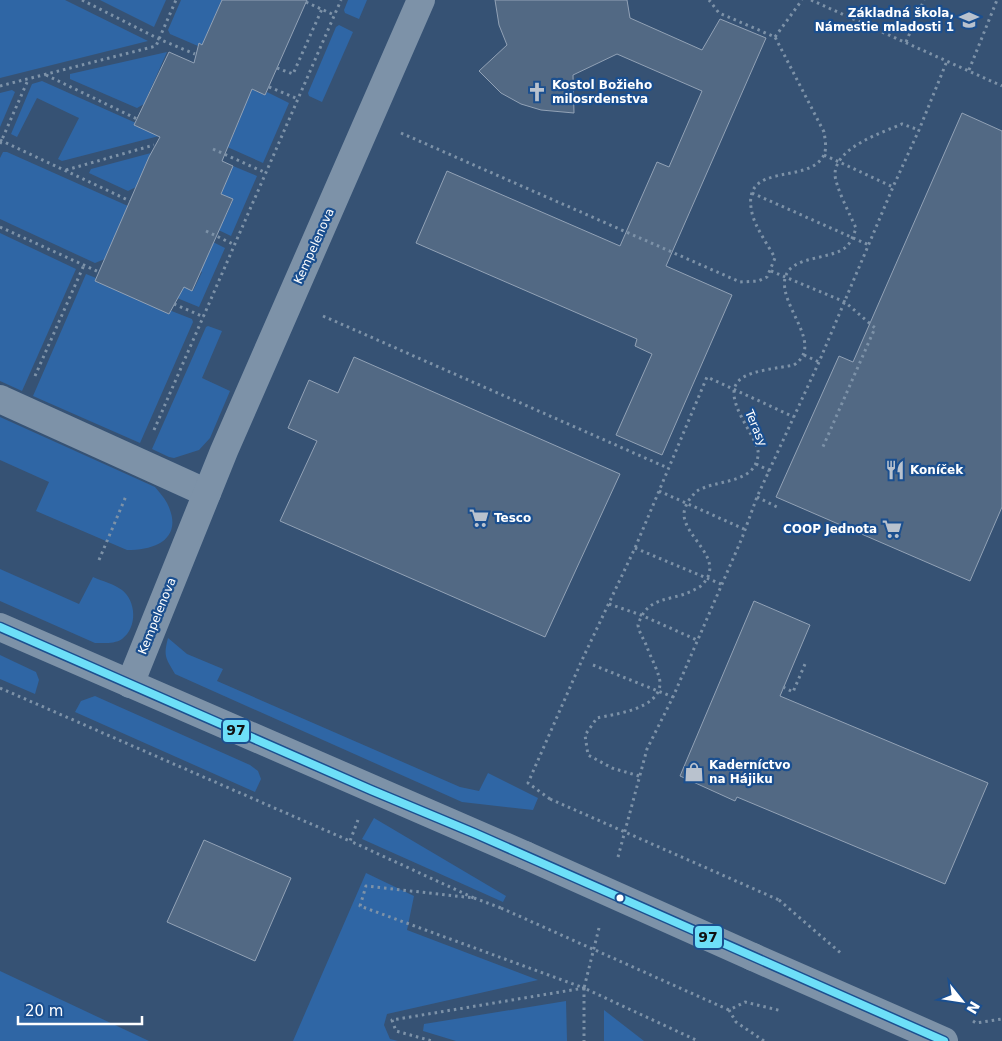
<svg xmlns="http://www.w3.org/2000/svg" width="1002" height="1041" font-family="'DejaVu Sans',sans-serif">
<style>
.green{fill:#2f66a5}
.building{fill:#526984;stroke:#92a2b6}
.lines{fill:none;stroke-linecap:round;stroke-linejoin:round}
.path{stroke:#7d92a8;stroke-width:3;stroke-dasharray:2.5 4;stroke-linecap:butt}
.minor{stroke:#7d92a8;stroke-width:28}
.path-bridge{stroke:#7d92a8;stroke-width:3;stroke-dasharray:2.5 4;stroke-linecap:butt}
.minor-bridge{stroke:#7d92a8;stroke-width:28}
.bus-1-casing{stroke:#1b4f8f;stroke-width:11}
.bus-1{stroke:#6ddff8;stroke-width:8}
.bus-dot{fill:#fff;stroke:#1b4f8f;stroke-width:2}
.labels{text-anchor:middle;dominant-baseline:central;stroke-width:4.5;stroke-linejoin:round;paint-order:stroke}
.poi-label{font-size:12px;font-weight:bold;fill:#fff;stroke:#1b4f8f;text-anchor:start}
.street-label{font-size:12px;fill:#fff;stroke:#1b4f8f}
.line-badge{stroke:#1b4f8f;stroke-width:2}
.pale-badge-label{font-size:14px;text-anchor:middle;font-weight:bold;fill:#111}
</style>
<rect width="100%" height="100%" fill="#365274"/>
<g class="green">
<polygon points="0,0 65,0 148,41 0,78"/>
<polygon points="100,0 166,0 154,27"/>
<polygon points="181,0 222,0 202,45 199,44 198,46 170,34 168,30"/>
<polygon points="348,0 367,0 359,19 345,13 344,10"/>
<polygon points="339,25 353,32 322,102 309,96 308,93 336,27"/>
<polygon points="167,52 144,104 137,108 70,79 70,74"/>
<polygon points="42,81 136,123 159,136 62,161 58,159 79,118 37,98 17,137 11,134 32,84"/>
<polygon points="242,85 265,95 267,92 289,103 263,163 216,142 233,135 241,116 230,111"/>
<polygon points="12,90 15,92 0,127 0,93"/>
<polygon points="3,152 7,152 128,206 105,259 95,263 0,219 0,158"/>
<polygon points="151,153 136,187 128,191 89,173 91,169"/>
<polygon points="233,166 257,176 231,236 208,225 213,213 225,218 233,200 221,194"/>
<polygon points="0,233 76,269 22,391 0,381"/>
<polygon points="203,237 225,248 199,307 177,298 182,286 193,291 202,272 190,267"/>
<polygon points="86,274 96,278 95,281 192,319 193,322 140,443 33,396"/>
<polygon points="208,326 222,331 202,378 230,391 210,438 199,450 174,458 169,457 152,449 206,327"/>
<path d="M 0,417 L 155,487 C 159,492 164,497 167,503 C 184,537 158,550 127,550 L 36,511 L 49,482 L 0,460 Z"/>
<path d="M 0,569 L 79,604 L 93,577 C 102,581 114,584 122,590 C 136,601 138,627 122,639 C 115,644 104,643 95,643 L 0,601 Z"/>
<path d="M 168,638 L 187,654 L 223,669 L 217,681 L 460,787 L 479,791 L 488,773 L 538,798 L 533,810 L 462,802 L 175,674 C 166,658 163,657 168,638 Z"/>
<polygon points="0,655 36,672 39,680 35,694 0,679"/>
<polygon points="95,696 250,765 258,771 261,779 255,792 75,712 81,701"/>
<polygon points="374,818 506,896 503,902 362,839"/>
<polygon points="366,873 414,896 407,930 538,980 387,1014 384,1025 390,1039 398,1041 293,1041"/>
<polygon points="0,971 149,1041 0,1041"/>
<polygon points="566,1001 567,1041 456,1041 423,1031 424,1024"/>
<polygon points="604,1010 644,1041 604,1041"/>
</g>
<g class="building">
<polygon points="222,0 307,0 265,95 252,89 222,161 233,166 221,194 233,199 192,291 184,287 169,314 95,281 149,157 160,137 134,125 169,52 194,63 199,43 202,45"/>
<polygon points="495,0 627,0 630,18 702,50 720,19 766,38 666,266 732,295 662,455 616,435 652,354 635,346 637,339 416,243 447,171 620,246 657,162 669,167 702,91 617,54 573,75 574,113 541,110 521,104 501,93 479,71 507,45 499,25"/>
<polygon points="962,113 1002,131 1002,507 970,581 776,497 839,356 853,362"/>
<polygon points="354,357 620,474 545,637 280,521 317,441 288,428 309,380 338,393"/>
<polygon points="754,601 810,625 780,696 988,783 945,884 737,797 735,801 680,776"/>
<polygon points="204,840 291,878 255,961 167,922"/>
</g>
<g class="lines">
<g class="path">
<polyline points="82,0 159,39 195,54"/>
<polyline points="811,0 1002,86"/>
<polyline points="306,2 334,15"/>
<polyline points="775,37 802,0"/>
<polyline points="906,42 924,0"/>
<polyline points="277,68 293,74 322,9"/>
<polyline points="969,70 997,0"/>
<polyline points="46,75 137,119"/>
<polyline points="0,86 156,46 176,0"/>
<polyline points="269,87 298,99"/>
<path d="M 401,133 L 740,282 L 758,281 L 767,277 L 775,258 C 768,245 755,227 752,213 C 740,160 808,186 824,155 C 827,148 825,139 824,132 L 775,37 L 719,13 L 709,0"/>
<polyline points="0,140 130,201"/>
<polyline points="0,144 28,80"/>
<polyline points="213,149 266,173"/>
<polyline points="824,155 893,187"/>
<polyline points="66,170 154,145"/>
<polyline points="752,193 869,245"/>
<polyline points="0,227 99,272"/>
<polyline points="206,231 235,245"/>
<polyline points="771,271 845,302 875,328 822,449"/>
<polyline points="174,304 204,317"/>
<polyline points="323,316 668,468"/>
<polyline points="804,355 819,362"/>
<polyline points="35,376 84,265"/>
<polyline points="154,430 341,0"/>
<polyline points="756,464 770,471"/>
<polyline points="659,491 744,529"/>
<polyline points="757,497 779,508"/>
<polyline points="635,548 721,584"/>
<polyline points="99,560 126,496"/>
<polyline points="609,604 641,615 697,640"/>
<polyline points="593,665 673,697"/>
<polyline points="783,687 793,692 805,664"/>
<polyline points="0,688 350,841"/>
<path d="M 639,776 L 612,768 L 588,755 L 585,735 L 597,718 C 615,714 660,709 660,683 C 660,674 650,656 647,647 C 644,639 639,633 638,625 C 647,596 668,602 692,591 C 695,589 699,588 702,585 C 727,559 684,538 684,514 C 684,509 687,503 689,500 C 692,497 694,493 697,491 C 713,481 746,483 755,465 C 757,462 759,454 758,451 C 755,433 718,394 742,378 C 754,370 779,368 794,365 C 825,344 779,307 785,278 C 791,254 834,261 848,245 C 852,240 854,234 856,228 C 851,217 834,184 835,173 C 837,147 881,133 902,124 L 919,130"/>
<polyline points="550,799 528,783 582,660 635,548 707,377 794,417"/>
<polyline points="358,820 350,841 474,898 366,886 360,906 584,988 392,1020 396,1031 432,1041"/>
<polyline points="618,857 647,749 673,697 742,538 757,497 819,362 893,187 919,130 947,61"/>
<polyline points="474,898 501,908"/>
<polyline points="779,900 843,955"/>
<polyline points="599,928 584,988 698,1041"/>
<polyline points="584,988 584,1041"/>
<polyline points="973,1021 976,1023 1002,1019"/>
<polyline points="764,1041 736,1022 729,1010 745,1002 782,1011"/>
</g>
<g class="minor">
<polyline points="0,399 207,493"/>
<polyline points="0,627 525,855"/>
<polyline points="130,684 224,451 421,0"/>
<polyline points="753,957 944,1041"/>
</g>
<g class="path-bridge">
<polyline points="550,799 779,900"/>
<polyline points="501,908 729,1010"/>
</g>
<polyline class="minor-bridge" points="525,855 753,957"/>
<defs>
<polyline id="bus-1" points="0,627 371,790 474,833 944,1041"/>
</defs>
<use href="#bus-1" class="bus-1-casing"/>
<use href="#bus-1" class="bus-1"/>
</g>
<defs>
<symbol id="school-bare" viewBox="-9 -9 18 18"><path d="M0-5L7-2L0 1L-7-2ZM-4 1L0 2.5L4 1V4Q0 6-4 4Z" fill="#b9c2ce" stroke="#1b4f8f" stroke-width="2.5" paint-order="stroke"/></symbol>
<symbol id="church-bare" viewBox="-9 -9 18 18"><path d="M-1.2-6h2.4v3.5h3.3v2.4h-3.3V6h-2.4V-.1h-3.3v-2.4h3.3Z" fill="#b9c2ce" stroke="#1b4f8f" stroke-width="2.5" paint-order="stroke"/></symbol>
<symbol id="restaurant-bare" viewBox="-9 -9 18 18"><path d="M-5-6h1v4h1v-4h1v4h1v-4h1v5L-1.5 .5V6h-2V.5L-5-1ZM5-6V6H3V1.5H1.5Q1.5-4 5-6Z" fill="#b9c2ce" stroke="#1b4f8f" stroke-width="2.5" paint-order="stroke"/></symbol>
<symbol id="supermarket-bare" viewBox="-9 -9 18 18"><path d="M-6-5.5h2.5l.6 2H6L4.5 2H-2.5L-4.4-4H-6ZM-1.5 3.2a1.3 1.3 0 1 0 .1 0ZM3 3.2a1.3 1.3 0 1 0 .1 0Z" fill="#b9c2ce" stroke="#1b4f8f" stroke-width="2.5" paint-order="stroke"/></symbol>
<symbol id="shop-bare" viewBox="-9 -9 18 18"><path d="M-5-2.5h2.3a2.7 3.5 0 0 1 5.4 0H5L5.5 6h-11ZM-1.5-2.5h3a1.5 2.3 0 0 0-3 0Z" fill="#b9c2ce" stroke="#1b4f8f" stroke-width="2.5" paint-order="stroke"/></symbol>
</defs>
<g fill-rule="evenodd">
<use href="#school-bare" x="955" y="6" width="28" height="28"/>
<use href="#church-bare" x="523" y="78" width="28" height="28"/>
<use href="#restaurant-bare" x="881" y="456" width="28" height="28"/>
<use href="#supermarket-bare" x="465" y="504" width="28" height="28"/>
<use href="#supermarket-bare" x="878" y="515" width="28" height="28"/>
<use href="#shop-bare" x="680" y="758" width="28" height="28"/>
</g>
<circle class="bus-dot" cx="620" cy="898" r="4.5"/>
<g class="labels">
<g class="poi-label">
<text x="954" y="13" text-anchor="end">Základná škola,<tspan x="954" dy="14">Námestie mladosti 1</tspan></text>
<text x="552" y="85">Kostol Božieho<tspan x="552" dy="14">milosrdenstva</tspan></text>
<text x="910" y="470">Koníček</text>
<text x="494" y="518">Tesco</text>
<text x="877" y="529" text-anchor="end">COOP Jednota</text>
<text x="709" y="765">Kaderníctvo<tspan x="709" dy="14">na Hájiku</tspan></text>
</g>
<g class="street-label">
<text transform="translate(314 246) rotate(-66)">Kempelenova</text>
<text transform="translate(756 428) rotate(67)">Terasy</text>
<text transform="translate(157 616) rotate(-68)">Kempelenova</text>
</g>
</g>
<g class="line-badge">
<rect x="222" y="719" width="28" height="24" rx="5" fill="#6ddff8"/>
<rect x="694" y="925" width="29" height="24" rx="5" fill="#6ddff8"/>
</g>
<g class="pale-badge-label">
<text x="236" y="735">97</text>
<text x="708" y="942">97</text>
</g>
<g transform="translate(962 1001) rotate(120)" stroke="#1b4f8f" stroke-width="4" paint-order="stroke">
<path d="M0-4L9 19L0 12L-9 19Z" fill="#ffffff"/>
<text y="-8" font-size="14" font-weight="bold" text-anchor="middle" fill="#ffffff">N</text>
</g>
<path d="M18 1016v8h124v-8" fill="none" stroke="#ffffff" stroke-width="2.5"/>
<text x="25" y="1016" font-size="15" fill="#ffffff" stroke="#1b4f8f" stroke-width="4" paint-order="stroke">20 m</text>
</svg>
